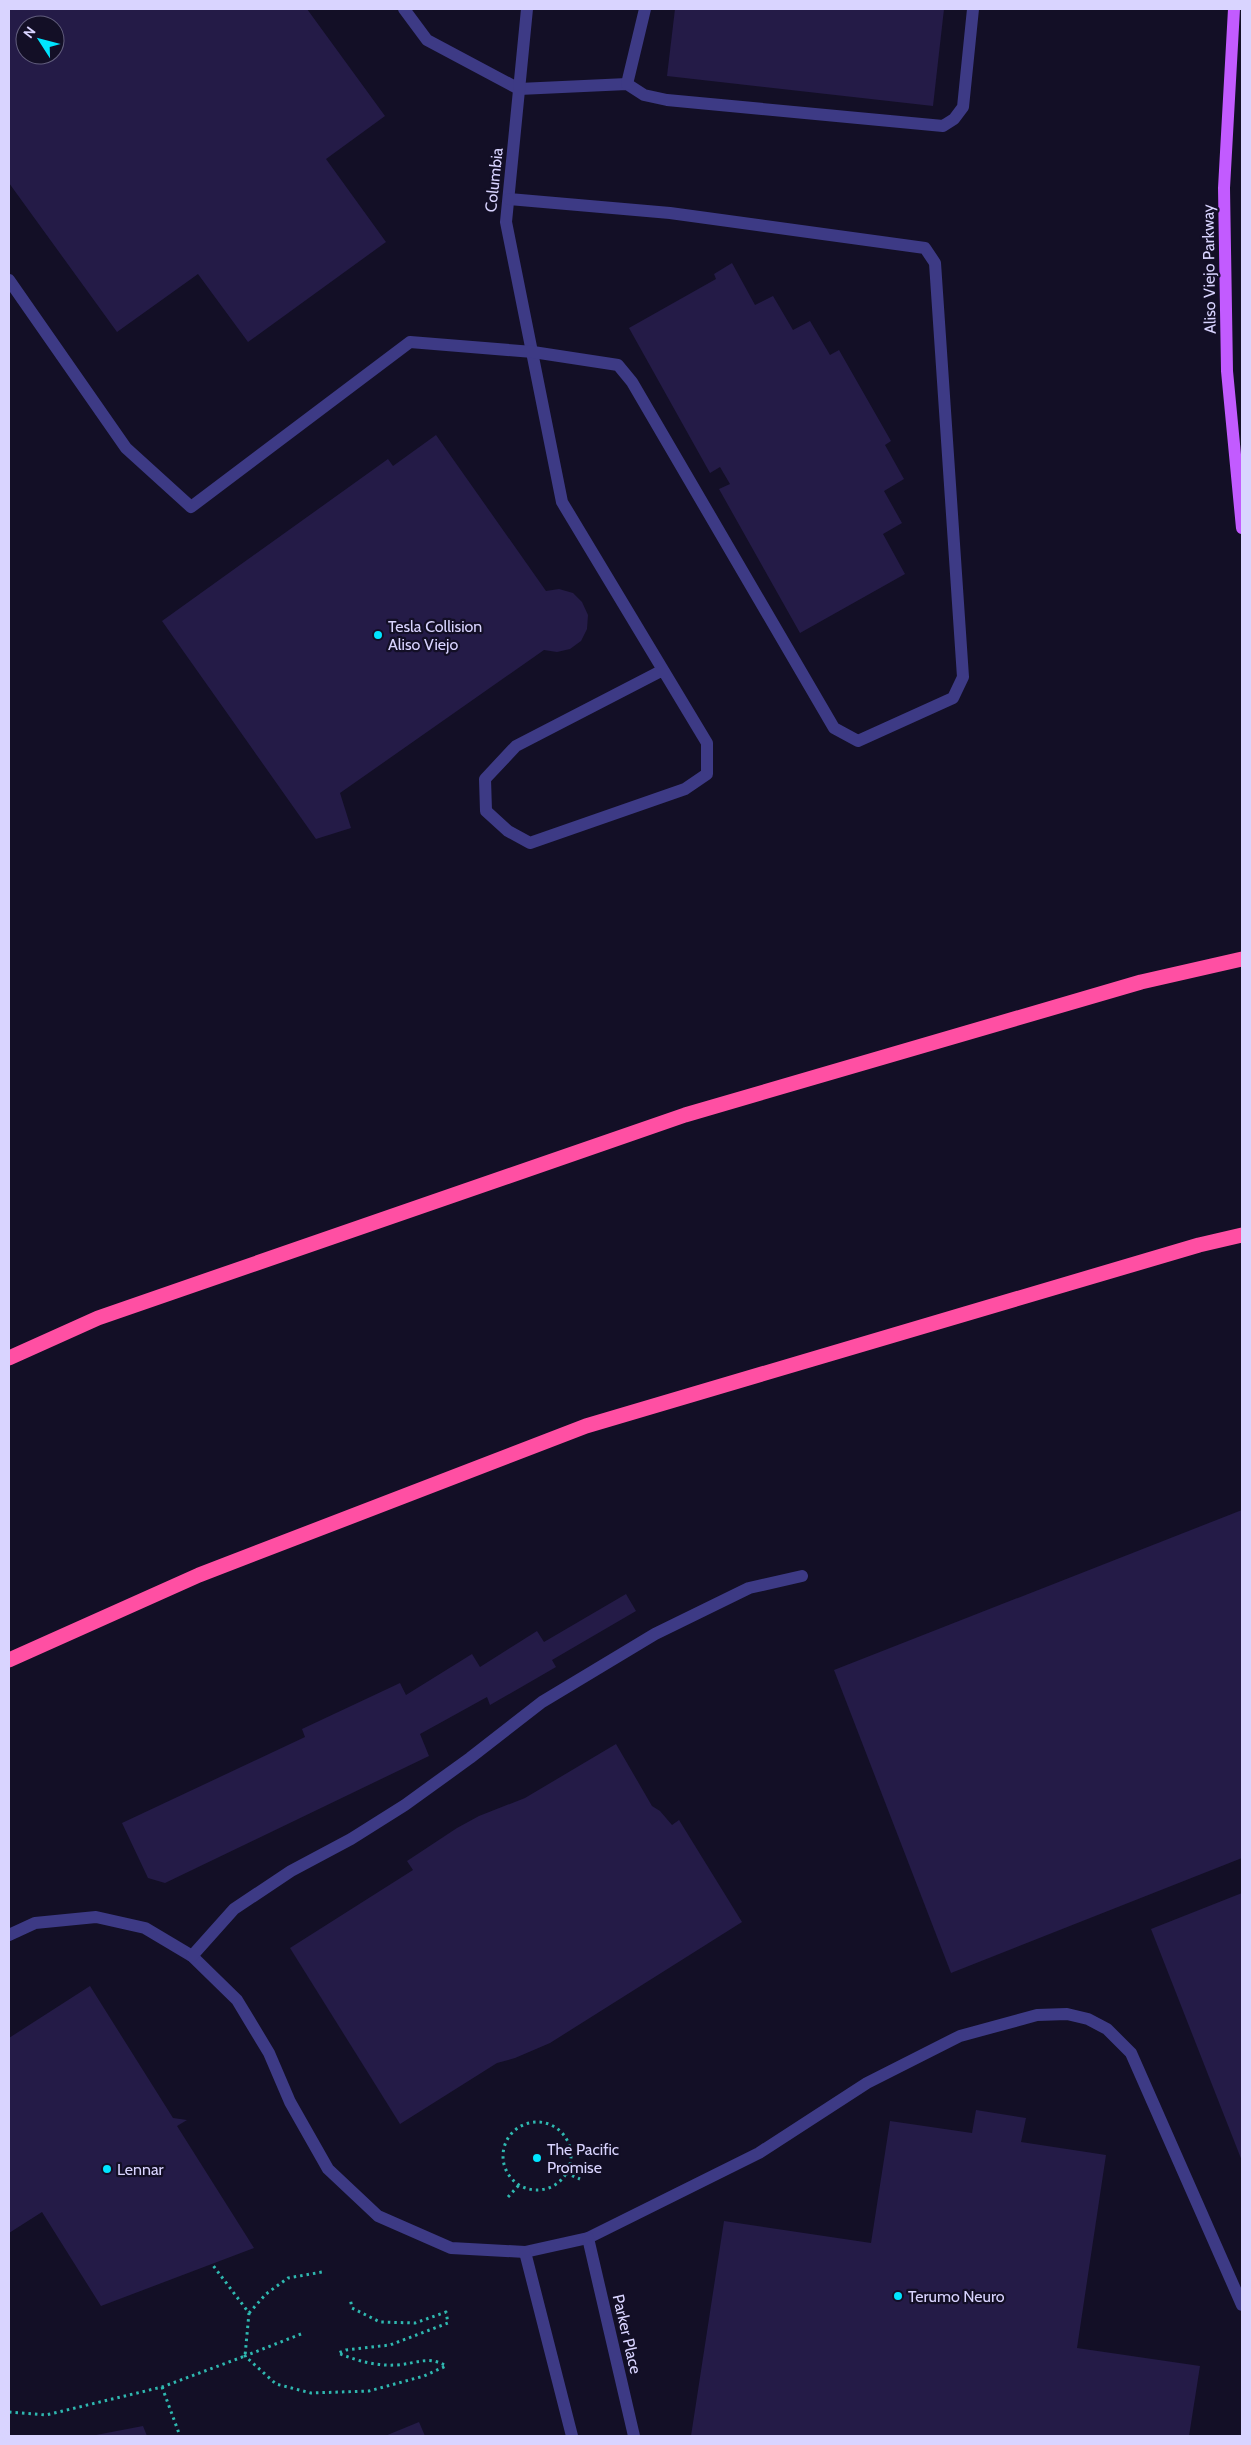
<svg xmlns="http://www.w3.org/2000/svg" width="1251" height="2445" font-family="Cabin,sans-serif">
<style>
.building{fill:#241b47;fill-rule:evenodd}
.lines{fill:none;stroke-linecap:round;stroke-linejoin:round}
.path{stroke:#2fb8b0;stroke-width:3;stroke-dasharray:2.5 4;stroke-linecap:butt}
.minor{stroke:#3d3a85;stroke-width:12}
.major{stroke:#c25bff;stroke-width:12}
.highway{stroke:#ff4fa3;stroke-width:15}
.poi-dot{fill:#00e5ff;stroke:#130f26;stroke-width:2}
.labels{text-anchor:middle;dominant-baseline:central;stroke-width:4.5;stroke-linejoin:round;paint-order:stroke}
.street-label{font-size:16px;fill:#d9d4ff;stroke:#130f26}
.poi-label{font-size:16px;fill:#d9d4ff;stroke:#130f26;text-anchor:start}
</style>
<rect width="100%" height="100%" fill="#130f26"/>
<g class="building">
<path d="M 9,9 L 307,9 L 385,116 L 326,159 L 386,242 L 248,342 L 198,274 L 117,332 L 9,183 ZM 25,25 L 55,25 L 55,55 L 25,55 Z"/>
<polygon points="675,9 944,9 933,106 667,76"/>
<polygon points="732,263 755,305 773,296 793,330 810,321 830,355 839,350 891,441 885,445 904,479 884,491 902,523 883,534 905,574 800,633 719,489 730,484 720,467 710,473 629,328 716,279 714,274"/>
<polygon points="436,435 546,591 559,589 573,593 582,602 588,615 587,629 581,641 570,649 557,652 544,650 340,793 351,828 316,839 162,621 388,459 393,466"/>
<polygon points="1242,1510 1242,1858 951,1973 834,1670"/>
<polygon points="626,1594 636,1611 552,1660 556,1667 490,1705 487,1697 420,1734 429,1756 165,1883 148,1878 122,1823 305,1737 302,1729 400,1683 406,1695 472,1654 480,1667 537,1631 544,1642"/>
<polygon points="616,1744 652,1806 660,1811 672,1825 679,1820 742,1922 550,2043 515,2058 497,2063 400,2124 290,1948 413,1870 407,1861 457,1828 479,1816 525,1798"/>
<polygon points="1242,1893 1242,2161 1151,1929"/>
<polygon points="90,1986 173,2118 187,2120 177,2126 254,2248 101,2306 42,2212 9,2233 9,2038"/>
<polygon points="976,2110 1026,2118 1021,2142 1106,2155 1077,2348 1200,2366 1189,2436 691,2436 724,2221 871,2243 890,2121 972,2133"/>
<polygon points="419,2422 425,2436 385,2436"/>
<polygon points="143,2426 147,2436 96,2436 96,2435"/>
</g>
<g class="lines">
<g class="path">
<circle cx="537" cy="2156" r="34"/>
<polyline points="566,2173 580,2179"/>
<polyline points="508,2197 519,2185"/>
<polyline points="249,2313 266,2294 288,2278 322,2272"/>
<path d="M 301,2334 L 245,2356 L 276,2384 L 311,2393 L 369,2391 L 424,2376 L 446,2366 C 428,2355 416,2364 396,2365 C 376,2366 357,2361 338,2353 L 346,2350 L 390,2345 L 448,2323 L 446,2312 L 415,2323 L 380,2322 L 352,2308 L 350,2298"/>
<polyline points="162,2387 180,2436"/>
<polyline points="9,2412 46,2415 162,2387 245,2356 249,2313 212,2264"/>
</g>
<g class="minor">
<polyline points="404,9 427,40 519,89 627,84 644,95 667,100 943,126 954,119 963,107 973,9"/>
<polyline points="527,9 506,222 562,502 707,743 707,774 685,789 530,843 508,831 486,811 485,779 516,746 663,670"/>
<polyline points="627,84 645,9"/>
<polyline points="9,280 126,448 191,507 410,342 533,352 618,365 632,382 834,728 858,741 953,698 963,677 935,263 925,248 670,213 509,199"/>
<polyline points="9,1935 35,1923 96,1917 145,1928 192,1956 237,2000 269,2053 290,2102 328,2169 378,2216 451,2248 525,2252 588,2238 759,2153 867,2083 960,2036 1037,2015 1067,2014 1088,2019 1107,2029 1131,2053 1242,2305"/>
<polyline points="192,1956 234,1909 291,1871 351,1839 405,1805 470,1758 542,1702 655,1634 749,1588 802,1576"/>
<polyline points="588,2238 634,2436"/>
<polyline points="525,2252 572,2436"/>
</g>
<polyline class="major" points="1234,9 1224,188 1227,371 1242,528"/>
<g class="highway">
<polyline points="9,1358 98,1318 685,1115 1141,982 1242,959"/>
<polyline points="9,1660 199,1575 586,1426 1199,1245 1242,1235"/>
</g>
</g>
<g class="poi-dot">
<circle cx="378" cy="635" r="5"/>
<circle cx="537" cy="2158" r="5"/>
<circle cx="107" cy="2169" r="5"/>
<circle cx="898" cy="2296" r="5"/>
</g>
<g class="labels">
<g class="street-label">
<text transform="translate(494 180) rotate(-84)">Columbia</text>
<text transform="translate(1209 269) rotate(-91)">Aliso Viejo Parkway</text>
<text transform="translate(627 2334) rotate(77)">Parker Place</text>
</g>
<g class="poi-label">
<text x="388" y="626">Tesla Collision<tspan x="388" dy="18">Aliso Viejo</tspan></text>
<text x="547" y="2149">The Pacific<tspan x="547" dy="18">Promise</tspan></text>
<text x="117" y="2169">Lennar</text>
<text x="908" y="2296">Terumo Neuro</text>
</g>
</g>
<rect width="1251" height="2445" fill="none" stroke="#d9d4ff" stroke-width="20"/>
<g transform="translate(40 40) rotate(306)"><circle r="24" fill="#130f26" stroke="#625e7d"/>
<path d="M0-4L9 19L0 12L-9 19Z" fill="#00e5ff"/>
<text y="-8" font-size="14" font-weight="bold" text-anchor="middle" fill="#d9d4ff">N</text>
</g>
</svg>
